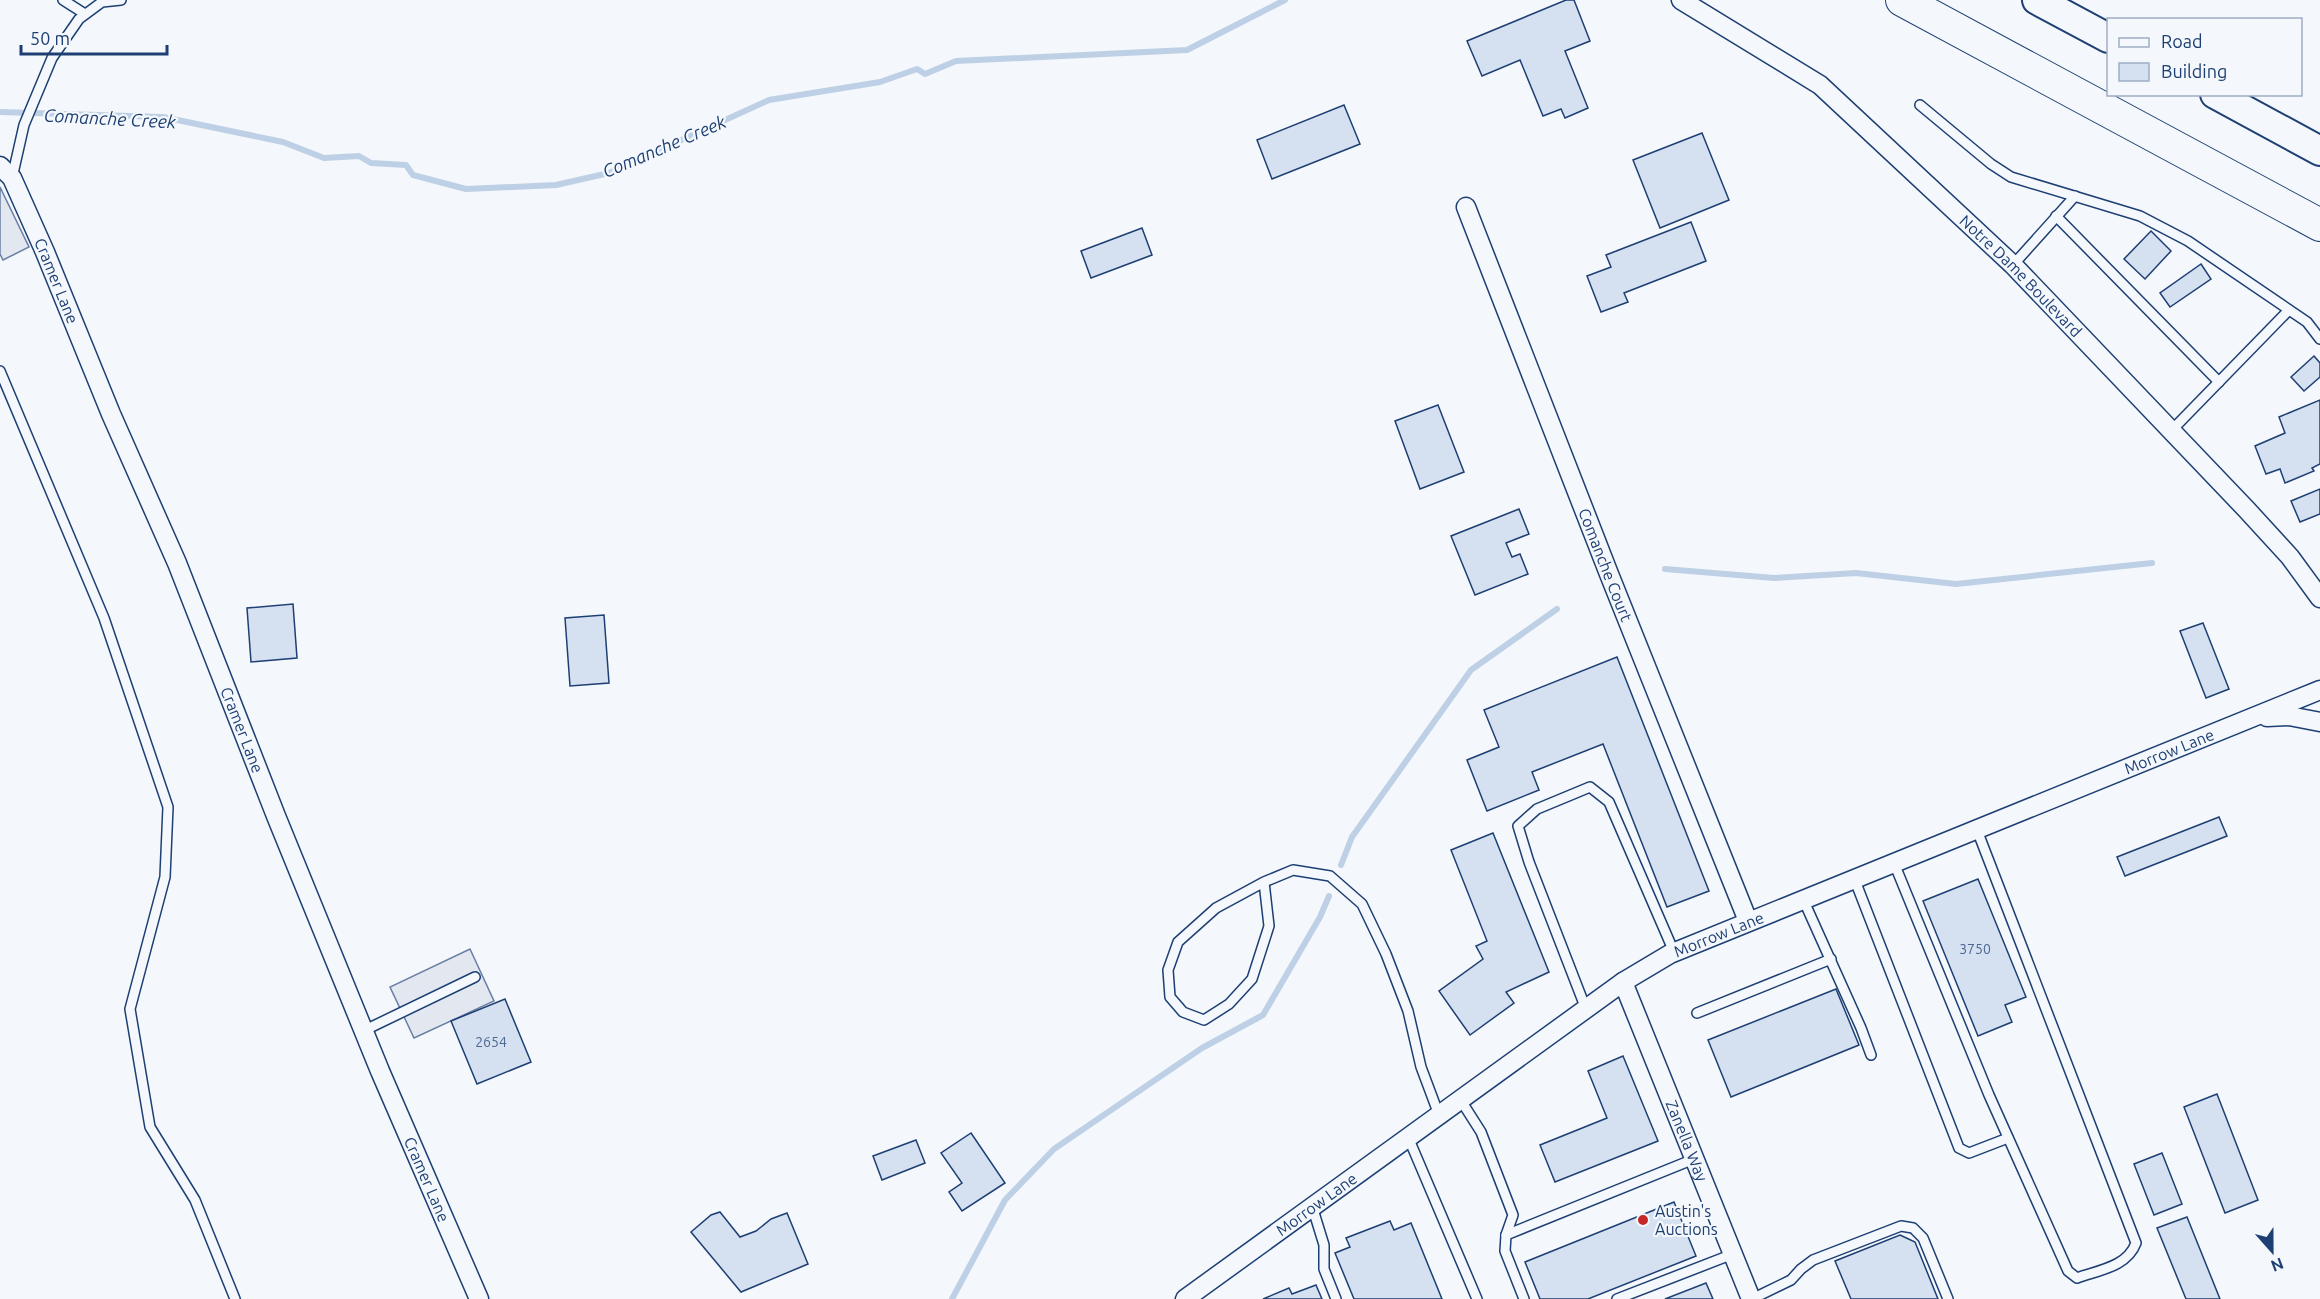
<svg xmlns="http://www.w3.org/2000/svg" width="2320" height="1299" font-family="Ubuntu,sans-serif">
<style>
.parking{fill:#e3e8f0;stroke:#687fa3;stroke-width:1.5}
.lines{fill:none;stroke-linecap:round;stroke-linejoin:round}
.stream{stroke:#bed0e5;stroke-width:6}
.building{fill:#d5e0f0;stroke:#1d3f73;stroke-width:1.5}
.service-casing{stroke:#1d3f73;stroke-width:12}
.minor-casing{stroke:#1d3f73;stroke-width:21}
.trunk-casing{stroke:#1d3f73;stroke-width:32}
.motorway-casing{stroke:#1d3f73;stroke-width:34}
.service{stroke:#f4f7fb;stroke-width:9}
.minor{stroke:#f4f7fb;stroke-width:18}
.trunk{stroke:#f4f7fb;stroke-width:28}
.motorway{stroke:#f4f7fb;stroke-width:32}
.poi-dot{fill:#c62828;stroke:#f4f7fb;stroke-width:2}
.labels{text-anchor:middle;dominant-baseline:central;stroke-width:4.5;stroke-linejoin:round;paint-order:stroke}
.number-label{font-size:14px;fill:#4b6792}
.street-label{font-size:16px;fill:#1d3f73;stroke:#f4f7fb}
.poi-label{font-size:16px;fill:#1d3f73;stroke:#f4f7fb;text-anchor:start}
.water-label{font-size:18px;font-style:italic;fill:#1d3f73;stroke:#f4f7fb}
</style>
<rect width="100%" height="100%" fill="#f4f7fb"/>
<g class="parking">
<polygon points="0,187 29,247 3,260 0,254"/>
<polygon points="470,949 494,1001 414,1038 390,987"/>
</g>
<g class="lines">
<g class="stream">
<polyline points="0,112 163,117 283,142 324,158 359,156 371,163 406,165 413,175 466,189 556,185 609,173 769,100 880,82 917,69 925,74 956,61 1187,50 1285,0"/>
<polyline points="1665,569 1774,578 1856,573 1956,584 2152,563"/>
<polyline points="1341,865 1352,837 1471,670 1557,609"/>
<polyline points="952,1299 1005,1200 1054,1149 1202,1048 1263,1015 1320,917 1329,896"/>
</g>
</g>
<g class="building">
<polygon points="1566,0 1574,0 1590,41 1565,51 1588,108 1565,118 1561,109 1543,116 1520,60 1482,76 1467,41"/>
<polygon points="1344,105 1360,144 1272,179 1257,140"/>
<polygon points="1702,133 1729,200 1660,228 1633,160"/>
<polygon points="1691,222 1706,261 1624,293 1628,302 1601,312 1587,276 1611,267 1606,255"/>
<polygon points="1142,228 1152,255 1091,278 1081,251"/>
<polygon points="2151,231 2171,251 2145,279 2124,259"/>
<polygon points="2201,264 2211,279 2170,307 2160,293"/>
<polygon points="2314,356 2320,363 2320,377 2304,391 2291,377"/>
<polygon points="2320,400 2320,464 2312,468 2314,471 2285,483 2280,469 2266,474 2255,446 2285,433 2279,417"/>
<polygon points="1438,405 1464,472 1420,489 1395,421"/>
<polygon points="2320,489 2320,514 2300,522 2291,501"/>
<polygon points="1519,509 1529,534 1506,543 1512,557 1520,554 1528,574 1475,595 1451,536"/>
<polygon points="293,604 297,658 251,662 247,608"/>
<polygon points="604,615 609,683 570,686 565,618"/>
<polygon points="2203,623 2229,689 2206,698 2180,631"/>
<polygon points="1617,657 1709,891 1667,907 1603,744 1532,772 1539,790 1487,811 1467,760 1499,747 1484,710"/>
<polygon points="2219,817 2227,836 2125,876 2117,857"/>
<polygon points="1493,833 1549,972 1506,992 1514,1003 1470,1035 1439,991 1483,959 1476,946 1487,941 1451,850"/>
<polygon points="1978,879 2026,997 2005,1005 2012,1022 1978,1036 1923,901"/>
<polygon points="1836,989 1859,1045 1731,1097 1708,1040"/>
<polygon points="505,999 531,1062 477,1084 451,1021"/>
<polygon points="1623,1056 1658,1141 1555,1182 1540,1145 1607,1118 1588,1071"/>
<polygon points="2217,1094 2258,1200 2225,1213 2184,1107"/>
<polygon points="971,1133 1005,1183 962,1211 949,1192 962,1183 941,1153"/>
<polygon points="916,1140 925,1163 882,1180 873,1156"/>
<polygon points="2162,1153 2182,1204 2154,1215 2134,1164"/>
<polygon points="1674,1202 1696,1256 1588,1299 1540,1299 1525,1262"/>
<polygon points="720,1212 740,1237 756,1231 771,1219 787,1213 808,1264 741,1292 691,1232 711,1215"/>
<polygon points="2187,1217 2220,1299 2186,1299 2157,1228"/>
<polygon points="1390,1221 1394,1230 1411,1223 1442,1299 1354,1299 1335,1253 1350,1247 1346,1238"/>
<polygon points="1900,1235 1915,1242 1938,1299 1851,1299 1835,1261"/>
<polygon points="1706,1283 1713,1299 1665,1299"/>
<polygon points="1316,1285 1322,1299 1263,1299 1289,1288 1292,1294"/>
</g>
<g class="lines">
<defs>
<g id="service">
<polyline points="63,0 85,14"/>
<polyline points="1920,105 1991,164 2011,177 2140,216 2188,241 2307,322 2320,339"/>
<polyline points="12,178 24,125 52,58 79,19 102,2 121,0"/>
<polyline points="2056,216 2219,382"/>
<polyline points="2013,265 2075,196"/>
<polyline points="0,371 104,618 168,807 165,877 130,1009 150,1127 195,1200 235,1299"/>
<polyline points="2171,431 2289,310"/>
<path d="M 1894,863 L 1989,1095 L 2068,1271 L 2077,1278 C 2099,1270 2127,1267 2136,1243 L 1977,830"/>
<polyline points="1854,878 1959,1148 1969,1153 2008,1138"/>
<polyline points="1264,882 1269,926 1252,979 1229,1004 1204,1020 1183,1012 1170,997 1168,970 1178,942 1216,908 1264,882 1293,870 1330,876 1362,904 1386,954 1408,1011 1421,1067 1439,1115"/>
<polyline points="1803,899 1861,1028 1871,1055"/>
<polyline points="1586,1009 1529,862 1518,826 1537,809 1590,787 1609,802 1674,952"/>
<polyline points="1697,1013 1831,959"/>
<polyline points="363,1031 475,977"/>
<polyline points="1460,1099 1481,1132 1513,1215 1506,1235 1505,1251 1524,1299"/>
<polyline points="1408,1137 1477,1299"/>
<polyline points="1312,1206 1324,1245 1324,1269 1336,1299"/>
<polyline points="1506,1235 1694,1159"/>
<polyline points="1617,1299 1733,1254"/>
<polyline points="1752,1299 1791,1280 1801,1269 1813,1260 1901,1226 1913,1228 1923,1238 1948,1299"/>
</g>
<g id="minor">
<path id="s1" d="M 1681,0 L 1820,85 L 2013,265 L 2247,510 L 2290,557 L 2320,598"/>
<path id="s2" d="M 0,166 L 12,178 L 45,252 L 111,414 L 177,563 L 276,816 L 380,1071 L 479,1299"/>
<path id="s3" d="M 1466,207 L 1609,574 L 1748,921"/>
<polyline points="2267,717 2289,716 2320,722"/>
<path id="s4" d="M 1623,982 L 1751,1299"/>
<path id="s5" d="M 1185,1299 L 1623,982 L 1670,954 L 2320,690"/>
</g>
<g id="trunk">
<polyline points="2037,0 2108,38"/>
<polyline points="2215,94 2320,151"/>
</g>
<polyline id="motorway" points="1902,0 2320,225"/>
</defs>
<use href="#service" class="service-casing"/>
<use href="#minor" class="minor-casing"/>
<use href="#trunk" class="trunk-casing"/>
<use href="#motorway" class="motorway-casing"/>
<use href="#service" class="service"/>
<use href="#minor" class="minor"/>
<use href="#trunk" class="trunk"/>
<use href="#motorway" class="motorway"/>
</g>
<circle class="poi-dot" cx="1643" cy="1220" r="6"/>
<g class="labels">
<g class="number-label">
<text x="1975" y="949">3750</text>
<text x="491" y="1042">2654</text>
</g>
<g class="street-label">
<text stroke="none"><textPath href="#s1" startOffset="440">Notre Dame Boulevard</textPath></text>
<text stroke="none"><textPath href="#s2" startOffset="129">Cramer Lane</textPath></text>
<text stroke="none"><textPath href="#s3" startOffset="384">Comanche Court</textPath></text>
<text stroke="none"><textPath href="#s2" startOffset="615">Cramer Lane</textPath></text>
<text stroke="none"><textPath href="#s5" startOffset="1134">Morrow Lane</textPath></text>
<text stroke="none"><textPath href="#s5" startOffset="648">Morrow Lane</textPath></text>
<text stroke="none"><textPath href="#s4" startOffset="171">Zanella Way</textPath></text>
<text stroke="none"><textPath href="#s2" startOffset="1101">Cramer Lane</textPath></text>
<text stroke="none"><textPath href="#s5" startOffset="162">Morrow Lane</textPath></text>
</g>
<g class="poi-label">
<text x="1655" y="1211">Austin's<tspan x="1655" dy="18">Auctions</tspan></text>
</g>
<g class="water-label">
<text transform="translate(110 118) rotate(3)">Comanche Creek</text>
<text transform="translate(664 146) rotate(-23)">Comanche Creek</text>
</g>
</g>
<rect x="2107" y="18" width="195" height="78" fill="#f4f7fb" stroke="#9eadc5" stroke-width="1.5"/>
<rect x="2119" y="38" width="30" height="9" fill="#f4f7fb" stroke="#9eadc5" stroke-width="1.5"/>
<text x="2161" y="48" font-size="18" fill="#1d3f73">Road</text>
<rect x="2119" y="63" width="30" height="18" fill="#d5e0f0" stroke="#9eadc5" stroke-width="1.5"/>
<text x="2161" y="78" font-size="18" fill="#1d3f73">Building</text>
<g transform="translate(2272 1251) rotate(159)" stroke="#f4f7fb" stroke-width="4.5" paint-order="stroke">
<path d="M0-4.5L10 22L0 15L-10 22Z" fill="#1d3f73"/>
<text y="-9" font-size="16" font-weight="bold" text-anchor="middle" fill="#1d3f73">N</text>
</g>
<path d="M21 45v9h146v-9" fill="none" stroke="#1d3f73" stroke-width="3"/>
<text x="30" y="45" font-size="18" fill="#1d3f73" stroke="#f4f7fb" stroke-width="4.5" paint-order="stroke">50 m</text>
</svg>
